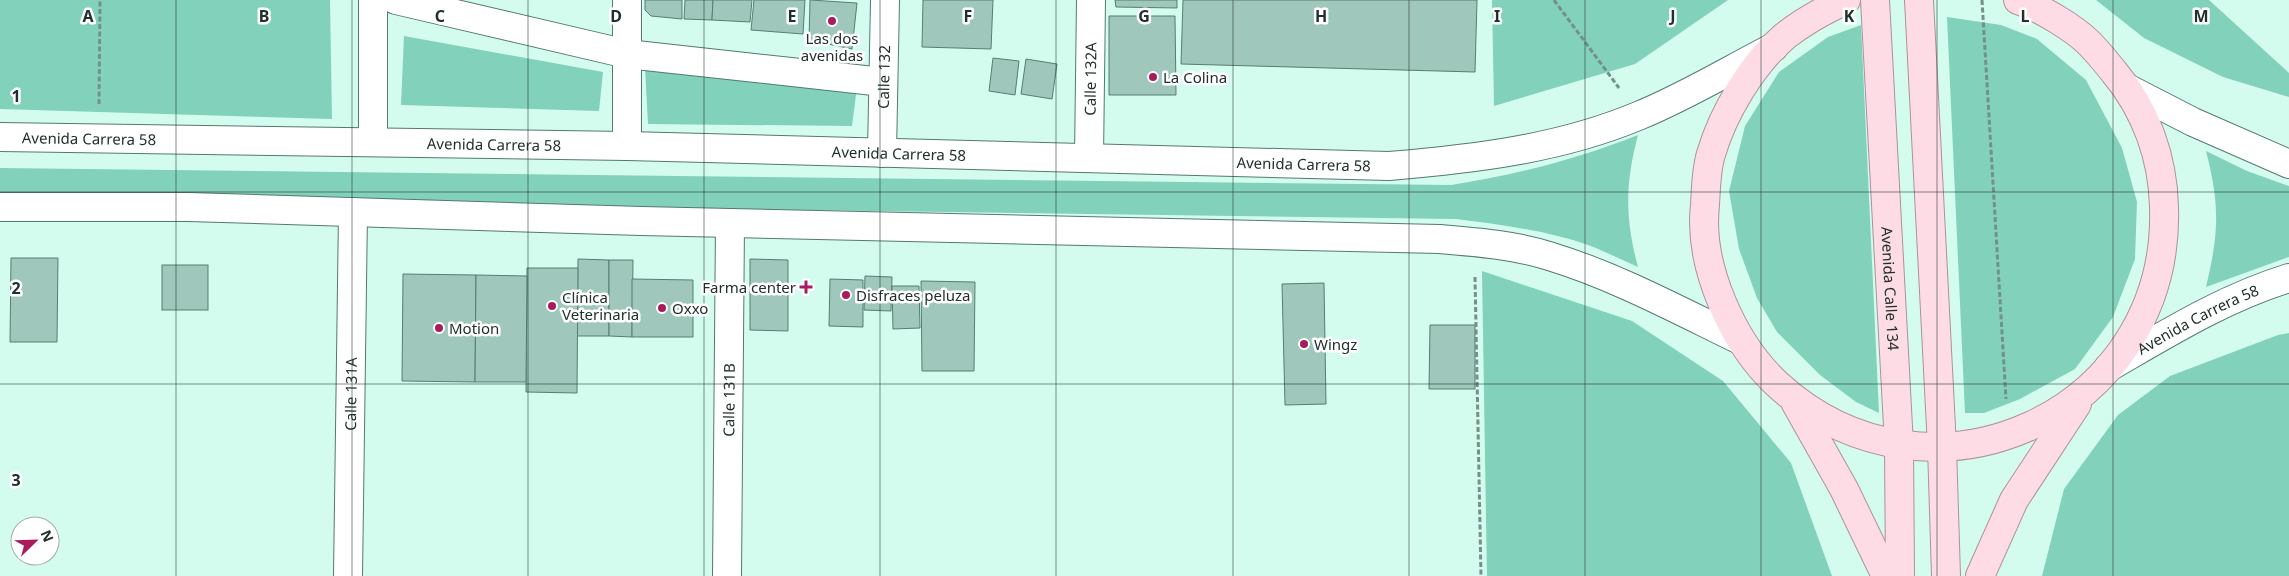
<svg xmlns="http://www.w3.org/2000/svg" width="2289" height="576" font-family="'Noto Sans',sans-serif">
<style>
.green{fill:#82d1ba}
.building{fill:#a0c7bb;stroke:#577d71}
.lines{fill:none;stroke-linecap:round;stroke-linejoin:round}
.street-casing{stroke:#54796e;stroke-width:30}
.secondary-casing{stroke:#54796e;stroke-width:30}
.primary-casing{stroke:#af909a;stroke-width:30}
.path{stroke:#749087;stroke-width:3;stroke-dasharray:5 2.5;stroke-linecap:butt}
.street{stroke:#fff;stroke-width:28}
.secondary{stroke:#fff;stroke-width:28}
.primary{stroke:#fddce6;stroke-width:28}
.grid{fill:none;stroke:#20302b;stroke-width:1;stroke-opacity:0.55}
.poi-dot{fill:#a81c5e;stroke:#fff;stroke-width:2}
.labels{text-anchor:middle;dominant-baseline:central;stroke-width:5;stroke-linejoin:round;paint-order:stroke}
.poi-label{font-size:15px;fill:#20302b;stroke:#fff;text-anchor:start}
.street-label{font-size:15px;fill:#20302b;stroke:#fff}
.grid-label{font-size:16px;text-anchor:middle;font-weight:bold;fill:#20302b;stroke:#fff;stroke-width:5;stroke-linejoin:round;paint-order:stroke}
</style>
<rect width="100%" height="100%" fill="#d3fcef"/>
<g class="green">
<polygon points="0,0 330,0 332,119 0,109"/>
<polygon points="1492,0 1728,0 1635,64 1494,106"/>
<polygon points="2096,0 2209,0 2289,73 2289,97 2223,77 2144,38"/>
<polygon points="1947,17 2001,25 2037,39 2086,80 2122,148 2137,202 2135,259 2113,317 2075,369 2020,399 1984,413 1965,413"/>
<polygon points="1861,25 1879,413 1856,402 1820,375 1777,332 1757,298 1739,249 1729,191 1745,126 1779,72 1828,37"/>
<polygon points="404,36 603,72 599,111 401,105"/>
<polygon points="645,67 857,87 852,126 648,124"/>
<path d="M 1638,135 C 1625,184 1625,218 1638,267 C 1624,261 1610,254 1596,248 C 1551,231 1503,225 1456,219 L 0,199 L 0,168 L 1451,185 C 1516,175 1577,159 1638,135 Z"/>
<path d="M 2206,151 L 2247,171 L 2289,186 L 2289,257 L 2206,287 C 2219,232 2220,206 2206,151 Z"/>
<polygon points="1482,271 1632,321 1723,381 1791,463 1832,576 1487,576"/>
<polygon points="2289,333 2289,576 2042,576 2064,489 2118,415 2170,376 2278,335"/>
</g>
<g class="building">
<polygon points="645,0 682,0 682,19 651,16 645,10"/>
<polygon points="685,0 713,0 712,20 684,19"/>
<polygon points="713,0 752,0 750,22 712,20"/>
<polygon points="754,0 805,0 803,34 751,30"/>
<polygon points="810,0 857,3 852,49 809,40"/>
<polygon points="923,0 993,0 991,49 922,47"/>
<polygon points="1115,0 1177,0 1177,8 1116,7"/>
<polygon points="1183,0 1477,0 1475,72 1181,64"/>
<polygon points="1109,16 1175,16 1176,95 1109,95"/>
<polygon points="993,58 1019,61 1015,95 989,91"/>
<polygon points="1026,59 1057,64 1052,99 1021,94"/>
<polygon points="11,258 58,258 57,342 10,342"/>
<polygon points="578,259 609,260 609,336 577,336"/>
<polygon points="750,259 788,260 788,331 750,330"/>
<polygon points="609,260 633,260 632,337 609,336"/>
<rect x="162" y="265" width="46" height="45"/>
<polygon points="527,268 578,268 577,393 526,392"/>
<polygon points="403,274 476,275 475,382 402,381"/>
<polygon points="476,275 527,276 526,382 475,382"/>
<polygon points="865,276 892,277 891,311 864,310"/>
<polygon points="632,279 693,280 693,337 632,337"/>
<polygon points="830,279 863,280 863,327 829,326"/>
<polygon points="921,281 975,282 974,371 922,371"/>
<polygon points="1324,283 1326,404 1285,405 1282,284"/>
<polygon points="892,286 919,286 920,328 893,329"/>
<polygon points="1430,325 1475,325 1475,389 1429,389"/>
</g>
<g class="lines">
<defs>
<g id="street">
<polyline points="396,0 627,54 883,82"/>
<polyline points="627,0 627,146"/>
<polyline points="373,142 373,0"/>
<path id="s1" d="M 882,153 L 885,0"/>
<path id="s2" d="M 1089,158 L 1091,0"/>
<path id="s3" d="M 348,576 L 353,212"/>
<path id="s4" d="M 727,576 L 730,223"/>
</g>
<g id="secondary">
<polyline points="2127,88 2193,122 2289,164"/>
<path id="s5" d="M 0,137 L 627,146 L 1389,166 C 1473,159 1559,149 1638,116 C 1685,97 1729,70 1774,47"/>
<path d="M 0,207 L 188,207 L 641,221 L 1440,239 C 1476,242 1514,245 1549,256 C 1615,276 1678,310 1740,340"/>
<path id="s6" d="M 2109,367 C 2168,333 2224,298 2289,278"/>
</g>
<g id="primary">
<path d="M 1846,0 C 1824,10 1804,21 1785,36 C 1752,64 1723,113 1711,154 C 1706,170 1706,189 1705,205 C 1698,266 1733,343 1777,384 C 1929,524 2171,415 2164,207 C 2163,158 2146,110 2114,72 C 2106,62 2098,52 2089,43 C 2073,27 2038,7 2018,0"/>
<path id="s7" d="M 1875,0 L 1899,445 L 1900,576"/>
<polyline points="1919,0 1942,447 1946,576"/>
<polyline points="1795,402 1844,489 1886,576"/>
<polyline points="1980,576 2014,500 2077,404"/>
</g>
</defs>
<use href="#street" class="street-casing"/>
<use href="#secondary" class="secondary-casing"/>
<use href="#primary" class="primary-casing"/>
<g class="path">
<polyline points="1554,0 1619,88"/>
<polyline points="1982,0 2006,399"/>
<polyline points="99,104 100,0"/>
<polyline points="1475,277 1481,576"/>
</g>
<use href="#street" class="street"/>
<use href="#secondary" class="secondary"/>
<use href="#primary" class="primary"/>
</g>
<path class="grid" d="M 176,0 L 176,576M 352,0 L 352,576M 528,0 L 528,576M 704,0 L 704,576M 880,0 L 880,576M 1056,0 L 1056,576M 1233,0 L 1233,576M 1409,0 L 1409,576M 1585,0 L 1585,576M 1761,0 L 1761,576M 1937,0 L 1937,576M 2113,0 L 2113,576M 0,192 L 2289,192M 0,384 L 2289,384"/>
<g class="poi-dot">
<circle cx="832" cy="21" r="5"/>
<circle cx="1153" cy="77" r="5"/>
<path d="M803.5 279.5h5v5h5v5h-5v5h-5v-5h-5v-5h5z"/>
<circle cx="846" cy="295" r="5"/>
<circle cx="552" cy="306" r="5"/>
<circle cx="662" cy="308" r="5"/>
<circle cx="439" cy="328" r="5"/>
<circle cx="1304" cy="344" r="5"/>
</g>
<g class="labels">
<g class="poi-label">
<text x="832" y="38" text-anchor="middle">Las dos<tspan x="832" dy="17">avenidas</tspan></text>
<text x="1163" y="77">La Colina</text>
<text x="796" y="287" text-anchor="end">Farma center</text>
<text x="856" y="295">Disfraces peluza</text>
<text x="562" y="297">Clínica<tspan x="562" dy="17">Veterinaria</tspan></text>
<text x="672" y="308">Oxxo</text>
<text x="449" y="328">Motion</text>
<text x="1314" y="344">Wingz</text>
</g>
<g class="street-label">
<text stroke="none"><textPath href="#s1" startOffset="76">Calle 132</textPath></text>
<text stroke="none"><textPath href="#s2" startOffset="79">Calle 132A</textPath></text>
<text stroke="none"><textPath href="#s5" startOffset="89">Avenida Carrera 58</textPath></text>
<text stroke="none"><textPath href="#s5" startOffset="494">Avenida Carrera 58</textPath></text>
<text stroke="none"><textPath href="#s5" startOffset="899">Avenida Carrera 58</textPath></text>
<text stroke="none"><textPath href="#s5" startOffset="1304">Avenida Carrera 58</textPath></text>
<text stroke="none"><textPath href="#s7" startOffset="289">Avenida Calle 134</textPath></text>
<text stroke="none"><textPath href="#s6" startOffset="101">Avenida Carrera 58</textPath></text>
<text stroke="none"><textPath href="#s3" startOffset="182">Calle 131A</textPath></text>
<text stroke="none"><textPath href="#s4" startOffset="176">Calle 131B</textPath></text>
</g>
</g>
<g class="grid-label">
<text x="88" y="22">A</text>
<text x="264" y="22">B</text>
<text x="440" y="22">C</text>
<text x="616" y="22">D</text>
<text x="792" y="22">E</text>
<text x="968" y="22">F</text>
<text x="1144" y="22">G</text>
<text x="1321" y="22">H</text>
<text x="1497" y="22">I</text>
<text x="1673" y="22">J</text>
<text x="1849" y="22">K</text>
<text x="2025" y="22">L</text>
<text x="2201" y="22">M</text>
<text x="16" y="102">1</text>
<text x="16" y="294">2</text>
<text x="16" y="486">3</text>
</g>
<g transform="translate(35 541) rotate(67)"><circle r="24" fill="#ffffff" stroke="#a6acaa"/>
<path d="M0-4L9 19L0 12L-9 19Z" fill="#a81c5e"/>
<text y="-8" font-size="14" font-weight="bold" text-anchor="middle" fill="#20302b">N</text>
</g>
</svg>
